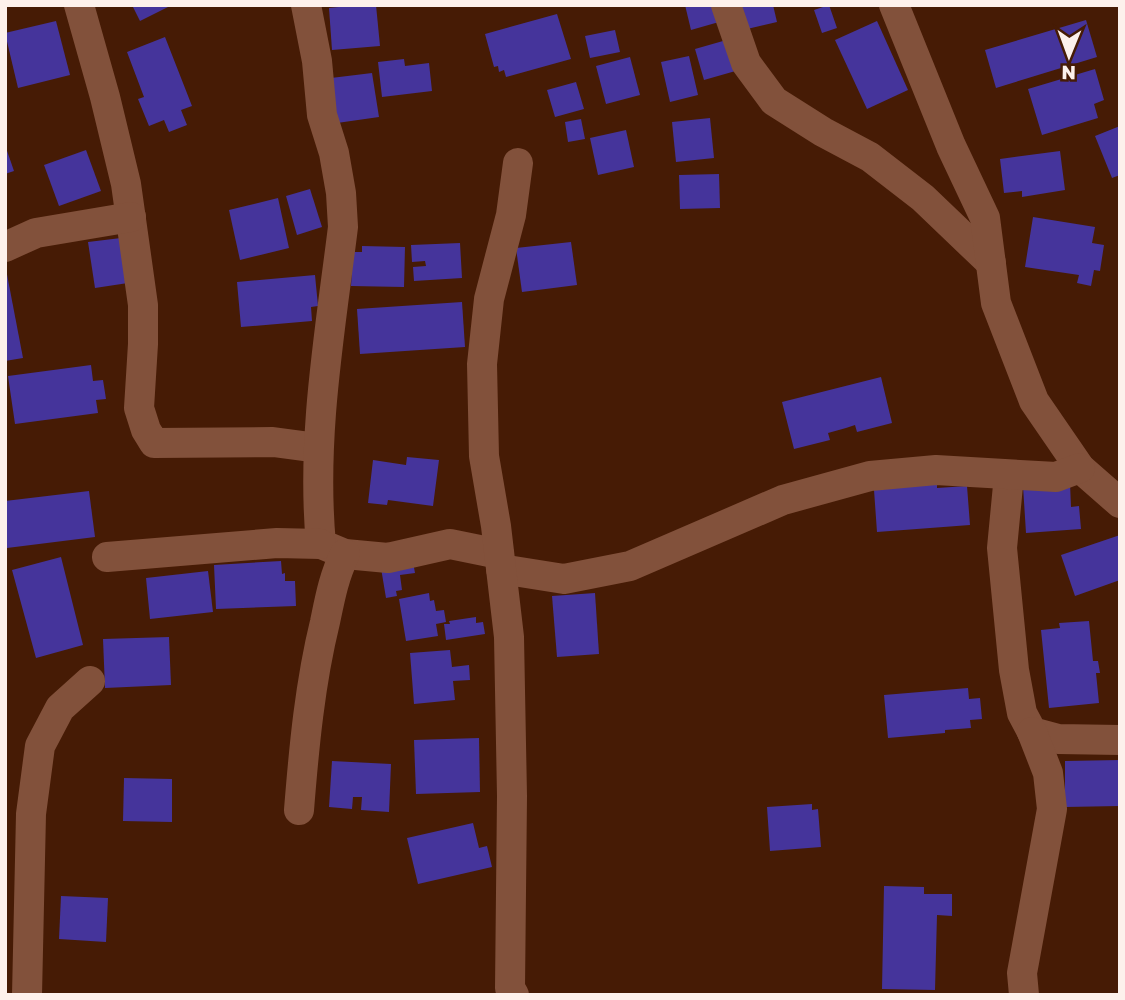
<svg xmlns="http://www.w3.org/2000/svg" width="1125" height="1000" font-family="'Golos Text',sans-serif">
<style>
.building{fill:#45349b}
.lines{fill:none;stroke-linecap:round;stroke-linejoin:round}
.street{stroke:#82513b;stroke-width:30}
</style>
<rect width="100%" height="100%" fill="#461b05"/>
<g class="building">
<polygon points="132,5 172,5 140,21"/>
<polygon points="358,5 376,5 380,46 332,50 329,8"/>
<polygon points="685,5 715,5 719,22 691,30"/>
<polygon points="738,5 773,5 777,22 743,30"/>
<polygon points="829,5 837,28 822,33 814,10"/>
<polygon points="557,14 571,59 506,77 504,70 499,72 498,66 494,67 485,34"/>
<polygon points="1086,20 1097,57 996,88 985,50"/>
<polygon points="56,21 70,75 18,88 5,33"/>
<polygon points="877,21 908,90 867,109 835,40"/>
<polygon points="615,30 620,52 590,58 585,36"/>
<polygon points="165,37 192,106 181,110 187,125 169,132 164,120 149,126 138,99 144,97 127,52"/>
<polygon points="730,39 739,70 704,80 695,49"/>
<polygon points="689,56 698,95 670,102 661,62"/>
<polygon points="630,57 640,95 606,104 596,66"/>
<polygon points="404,59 405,66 429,63 432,91 382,97 378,62"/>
<polygon points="1095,69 1104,100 1094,104 1098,118 1042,135 1028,89"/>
<polygon points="372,73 379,117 337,123 331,78"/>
<polygon points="576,82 584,109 555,117 547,90"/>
<polygon points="710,118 714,158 676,162 672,122"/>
<polygon points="581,119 585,139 568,142 565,122"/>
<polygon points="1120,126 1120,175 1112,178 1095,136"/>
<polygon points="626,130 634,167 598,175 590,138"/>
<polygon points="5,145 14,171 5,174"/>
<polygon points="86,150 101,191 59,206 44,165"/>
<polygon points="1060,151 1065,190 1022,197 1022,191 1004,193 1000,159"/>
<polygon points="719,174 720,208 680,209 679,175"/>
<polygon points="310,189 322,227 297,235 286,196"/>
<polygon points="278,198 289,248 240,260 229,210"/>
<polygon points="1033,217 1095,227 1092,243 1104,245 1100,271 1094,270 1091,286 1077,283 1079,275 1025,267"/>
<polygon points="121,238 128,283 95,288 88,242"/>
<polygon points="571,242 577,285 522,292 516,248"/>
<polygon points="460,243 462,278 414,281 413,267 426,266 425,261 412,262 411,245"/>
<polygon points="362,246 405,247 404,287 351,286 353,252 362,252"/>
<polygon points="5,264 23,358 5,361"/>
<polygon points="315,275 318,306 311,307 312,321 241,327 237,282"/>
<polygon points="462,302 465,347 360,354 357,309"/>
<polygon points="91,365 93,381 103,380 106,399 96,400 98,413 15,424 8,376"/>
<polygon points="881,377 892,423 857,432 855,425 846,428 828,433 830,440 794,449 782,402"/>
<polygon points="407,457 439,460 433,506 388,500 387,505 368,503 373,460 406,465"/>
<polygon points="937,481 937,488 967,486 970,525 877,532 874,490"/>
<polygon points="1070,483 1071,507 1079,506 1081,529 1026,533 1023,486"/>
<polygon points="89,491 95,537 7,548 5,501"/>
<polygon points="1120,535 1120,580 1075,596 1061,555"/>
<polygon points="61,557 83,645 36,658 12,570"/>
<polygon points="281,561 282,574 285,573 285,581 295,581 296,606 216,609 214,565"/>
<polygon points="413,562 415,573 400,575 402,590 396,591 397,596 386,598 381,568"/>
<polygon points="208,571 213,612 150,619 146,578"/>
<polygon points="429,593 430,601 434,600 436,611 444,610 446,622 436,624 438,636 406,641 399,599"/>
<polygon points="595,593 599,654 557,657 552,596"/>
<polygon points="476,617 476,623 483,622 485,634 446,640 444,624 450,624 449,621"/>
<polygon points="1089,621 1093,661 1098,661 1100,673 1096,673 1099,703 1049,708 1041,630 1060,628 1059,623"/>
<polygon points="169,637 171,685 105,688 103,639"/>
<polygon points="450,650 452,667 469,665 470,680 453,681 455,700 414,704 410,653"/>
<polygon points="968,688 969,699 980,698 982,719 970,720 971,728 945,730 945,733 888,738 884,695"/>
<polygon points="479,738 480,792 416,794 414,740"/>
<polygon points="1120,760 1120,806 1065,807 1065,761"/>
<polygon points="332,761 391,764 389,812 361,810 362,797 353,797 352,809 329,807"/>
<polygon points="124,778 172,779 172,822 123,821"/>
<polygon points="812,804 812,810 818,809 821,847 770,851 767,807"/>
<polygon points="473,823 479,848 487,846 492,867 418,884 407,838"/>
<polygon points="884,886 924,887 924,894 952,894 952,916 937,915 935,990 882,989"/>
<polygon points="61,896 108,898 106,942 59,939"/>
</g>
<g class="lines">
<g class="street">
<polyline points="79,5 105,97 126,184 143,305 143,344 139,408 146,430 154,443 273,442 318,448"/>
<path d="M 306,5 L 317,61 L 322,115 L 334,153 L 341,193 L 343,227 C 330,332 311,439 321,544 L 345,554 L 388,558 L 450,544 L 499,554"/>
<polyline points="726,5 746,63 774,101 823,132 870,157 923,198 991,263"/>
<polyline points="894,5 951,146 985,218 996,303 1034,401 1080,468 1120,503"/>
<polyline points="5,247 36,233 131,217"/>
<polyline points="1009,475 1002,548 1014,670 1022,713 1032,732 1058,739 1120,740"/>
<polyline points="107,557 277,543 321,544"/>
<polyline points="501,569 564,579 630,566 783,500 870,476 936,470 1056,477 1080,468"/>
<path d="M 299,810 C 304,747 310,683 325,622 C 330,598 334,576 345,554"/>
<polyline points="27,995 31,814 40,746 60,708 90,681"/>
<polyline points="514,995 510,988 512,796 509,637 496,526 484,456 482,364 489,299 511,215 518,163"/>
<polyline points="1024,995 1022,973 1052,809 1048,773 1032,732"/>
</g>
</g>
<rect width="1125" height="1000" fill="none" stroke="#fdf1ec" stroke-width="14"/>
<g transform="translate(1069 56) rotate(181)" stroke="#461b05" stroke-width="5" paint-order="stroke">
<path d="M0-5L12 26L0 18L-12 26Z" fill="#fdf1ec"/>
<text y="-10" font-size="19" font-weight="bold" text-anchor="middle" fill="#fdf1ec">N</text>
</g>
</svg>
